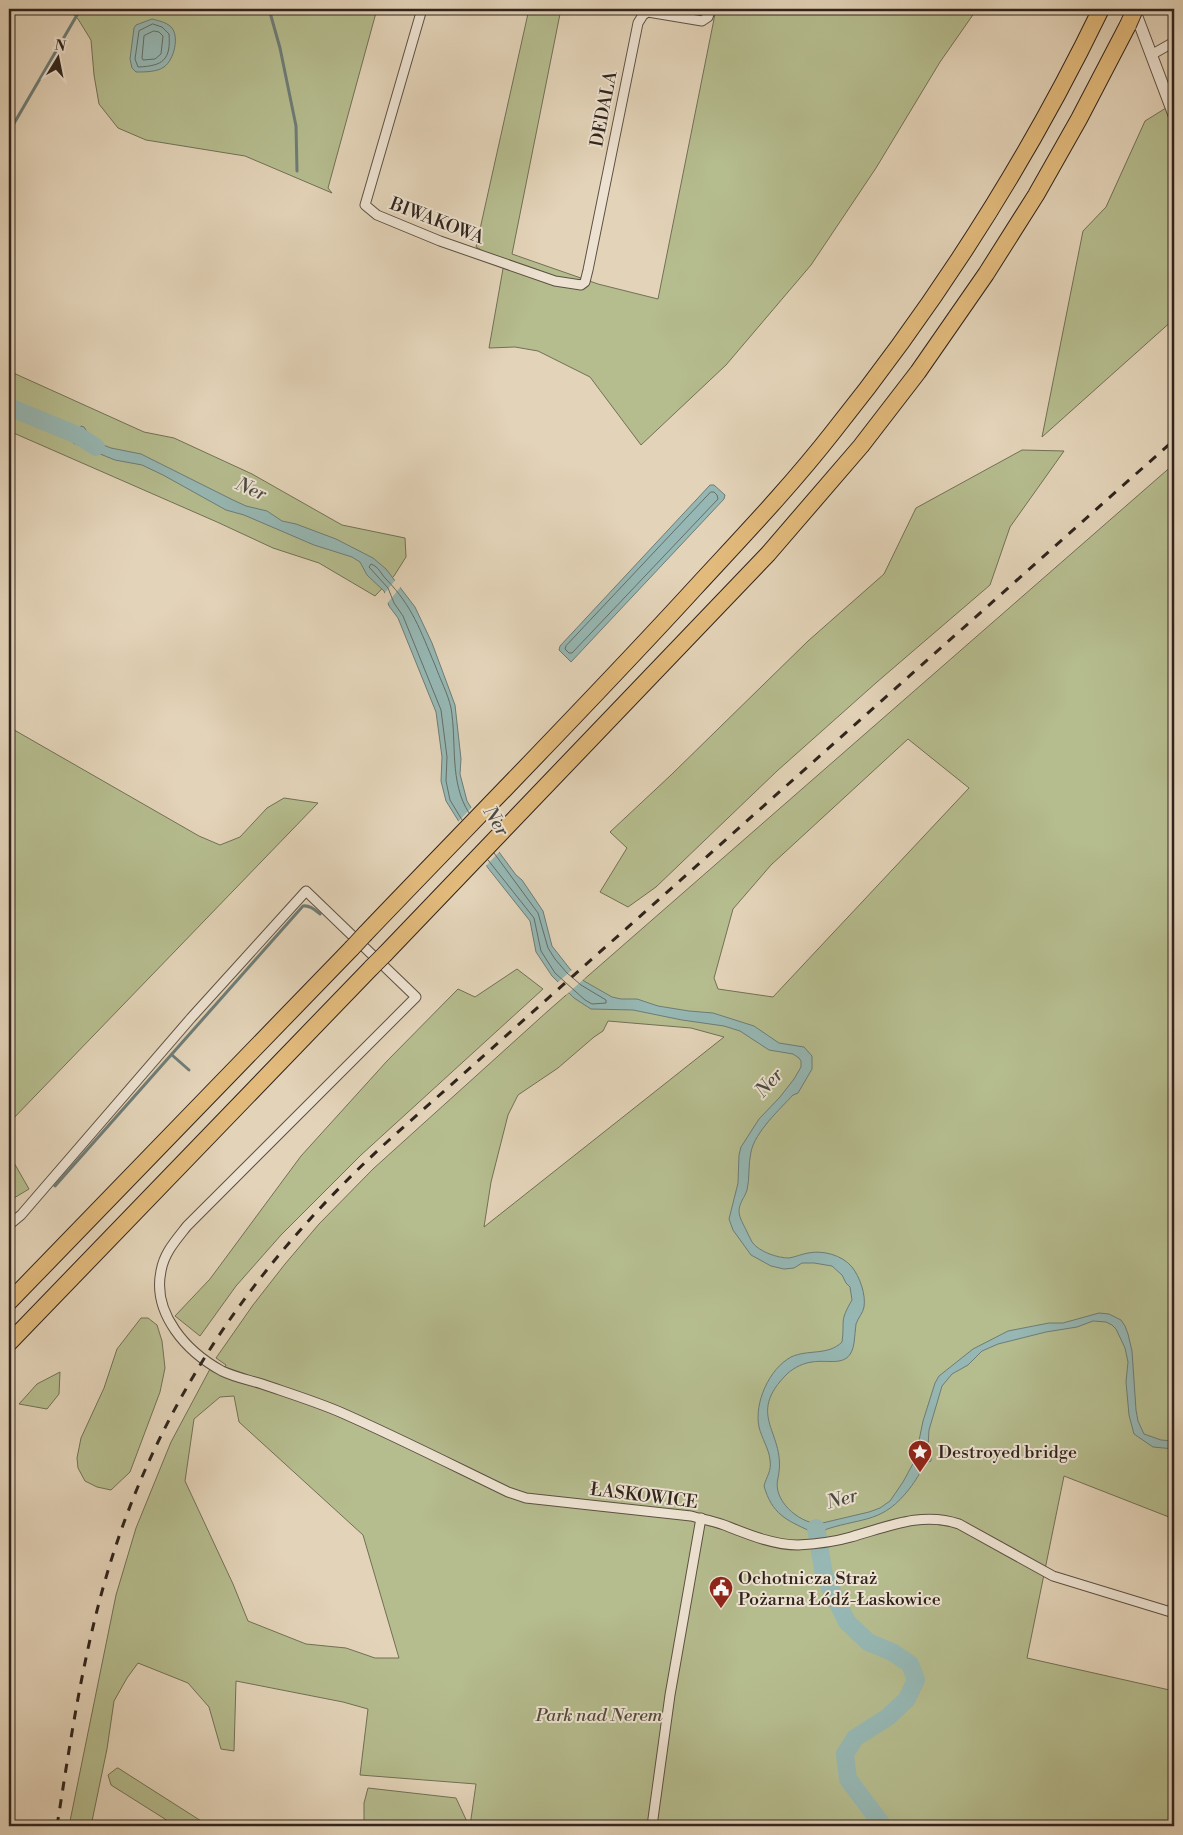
<svg xmlns="http://www.w3.org/2000/svg" width="1183" height="1835" font-family="'Libre Bodoni',serif">
<style>
.green{fill:#b5bc8e;stroke:#727055;fill-rule:evenodd}
.water{fill:#96b7b3;stroke:#6d7c77}
.pier{fill:#e3d3b8}
.lines{fill:none;stroke-linecap:round;stroke-linejoin:round}
.shore{stroke:#636e68;stroke-width:1}
.stream{stroke:#6d7c77;stroke-width:3}
.river{stroke:#96b7b3;stroke-width:18}
.minor-casing{stroke:#5d5043;stroke-width:11}
.tertiary-casing{stroke:#5d5043;stroke-width:13}
.motorway-casing{stroke:#30241c;stroke-width:18}
.minor{stroke:#ede2d1;stroke-width:9}
.tertiary{stroke:#ede2d1;stroke-width:11}
.motorway{stroke:#e2ba7c;stroke-width:16}
.rail{stroke:#30241c;stroke-width:3;stroke-dasharray:9 9;stroke-linecap:butt}
.motorway-bridge-casing{stroke:#30241c;stroke-width:18;stroke-linecap:butt}
.motorway-bridge{stroke:#e2ba7c;stroke-width:16}
.labels{text-anchor:middle;dominant-baseline:central;stroke-width:4;stroke-linejoin:round;paint-order:stroke}
.street-label{font-size:18px;fill:#30241c;stroke:#ede2d1}
.poi-label{font-size:18px;fill:#30241c;stroke:#ede2d1;text-anchor:start}
.park-label{font-size:18px;font-style:italic;fill:#514a38;stroke:#ede2d1}
.water-label{font-size:19px;font-style:italic;fill:#4a4942;stroke:#ede2d1}
</style>
<rect width="100%" height="100%" fill="#e3d3b8"/>
<filter id="stains"><feTurbulence type="fractalNoise" baseFrequency=".004" numOctaves="4"/><feColorMatrix values="0 0 0 0 .2 0 0 0 0 .09 0 0 0 0 .02 0 0 0 .5 -.17"/></filter>
<radialGradient id="worn" r=".72"><stop offset=".6" stop-color="#630" stop-opacity="0"/><stop offset="1" stop-color="#630" stop-opacity=".3"/></radialGradient>
<g class="green">
<polygon points="68,9 377,9 328,188 332,193 245,156 146,140 118,128 99,104 94,75 91,40 78,19"/>
<polygon points="529,9 561,9 512,254 598,284 658,299 716,9 977,9 940,62 876,168 811,265 726,365 641,445 590,377 538,351 515,347 489,348 504,263 476,247"/>
<polygon points="1174,103 1174,319 1042,437 1083,231 1106,207 1145,121"/>
<polygon points="9,371 144,432 174,438 252,474 342,525 405,538 406,557 394,576 375,596 319,563 273,548 217,522 9,431"/>
<polygon points="1022,450 1064,451 1010,527 990,585 877,682 777,771 656,887 628,907 600,892 627,848 610,832 671,775 808,641 884,574 916,508"/>
<path d="M 1174,464 L 1174,1519 L 1064,1476 L 1027,1658 L 1174,1691 L 1174,1826 L 470,1826 L 476,1784 L 360,1775 L 368,1709 L 343,1702 L 236,1681 L 234,1751 L 221,1749 L 209,1707 L 188,1683 L 138,1663 L 127,1678 L 114,1701 L 107,1749 L 91,1826 L 69,1826 L 116,1595 L 136,1528 L 171,1442 L 210,1369 L 223,1376 L 243,1382 L 248,1375 L 225,1367 L 226,1365 L 216,1358 L 253,1305 L 285,1264 L 319,1224 L 373,1169 L 549,1010 ZM 908,739 L 969,788 L 773,997 L 718,989 L 714,978 L 733,909 L 771,865 ZM 608,1021 L 691,1028 L 724,1037 L 484,1227 L 491,1182 L 508,1115 L 518,1095 L 558,1068 L 594,1037 L 603,1031 ZM 234,1396 L 239,1422 L 363,1535 L 399,1658 L 375,1658 L 346,1648 L 306,1644 L 248,1621 L 233,1584 L 185,1481 L 194,1419 L 220,1397 Z"/>
<polygon points="9,727 199,836 220,845 240,837 267,808 284,798 318,803 9,1123"/>
<polygon points="517,969 543,989 361,1155 281,1235 236,1286 200,1336 175,1316 210,1279 301,1156 387,1061 458,989 475,997"/>
<polygon points="9,1154 29,1189 9,1201"/>
<polygon points="141,1318 148,1318 157,1325 162,1341 165,1368 160,1392 130,1472 111,1490 97,1487 85,1481 78,1468 77,1458 81,1438 104,1388 117,1349"/>
<polygon points="60,1372 59,1394 47,1409 19,1404 37,1384"/>
<polygon points="117,1768 118,1768 209,1826 176,1826 111,1785 108,1775"/>
<polygon points="368,1788 456,1798 469,1826 364,1826 364,1803"/>
</g>
<g class="water">
<path d="M 152,19 C 159,21 166,22 171,27 C 180,36 174,60 164,67 C 157,72 145,72 136,72 L 132,68 L 130,59 L 134,28 L 136,25 Z"/>
<path d="M 81,426 L 84,427 L 93,441 L 111,448 L 141,454 L 233,500 L 246,506 L 267,511 L 282,521 L 296,524 L 336,539 L 373,558 L 386,569 L 415,607 L 432,643 L 455,705 L 461,759 L 460,774 L 467,801 L 496,848 L 516,875 L 522,880 L 543,911 L 552,946 L 570,969 L 584,981 L 612,997 L 621,999 L 637,999 L 658,1006 L 689,1011 L 713,1013 L 754,1026 L 779,1043 L 804,1047 L 812,1056 L 812,1069 L 798,1093 L 793,1095 C 780,1109 755,1132 751,1152 C 748,1164 750,1178 747,1190 C 745,1197 739,1203 739,1211 C 739,1218 744,1225 747,1232 C 749,1235 750,1239 752,1242 C 759,1252 778,1258 789,1258 C 795,1257 802,1254 808,1253 C 823,1250 842,1255 852,1267 C 860,1277 866,1295 864,1307 C 863,1313 858,1318 856,1324 C 855,1330 855,1337 854,1343 C 850,1369 830,1359 812,1362 C 804,1363 795,1367 788,1373 C 743,1417 788,1432 778,1478 C 772,1500 798,1522 818,1524 L 869,1512 L 880,1508 L 890,1501 L 903,1482 L 915,1460 L 923,1421 L 935,1383 L 939,1376 L 973,1349 L 1008,1331 L 1049,1323 L 1063,1323 L 1099,1313 L 1109,1314 L 1121,1320 L 1125,1326 L 1128,1334 L 1132,1351 L 1136,1410 L 1138,1421 L 1144,1434 L 1161,1440 L 1174,1441 L 1174,1449 L 1153,1447 L 1134,1434 L 1129,1415 L 1126,1382 L 1128,1362 L 1125,1348 L 1116,1329 L 1112,1325 L 1106,1322 L 1093,1321 L 1077,1327 L 1046,1332 L 998,1344 L 982,1351 L 968,1365 L 952,1374 L 942,1386 L 929,1430 L 928,1446 L 931,1453 L 931,1461 L 923,1464 C 921,1473 915,1481 910,1488 C 883,1523 865,1517 827,1529 L 820,1534 L 821,1541 L 813,1542 L 810,1531 C 786,1520 772,1514 764,1486 C 766,1477 772,1471 770,1460 C 769,1449 762,1439 759,1427 C 754,1403 769,1369 791,1357 C 808,1349 828,1356 842,1342 C 845,1320 839,1322 852,1300 L 850,1287 L 846,1283 L 842,1275 L 832,1266 L 814,1263 L 802,1263 L 794,1268 L 784,1269 L 771,1266 L 751,1255 L 733,1230 L 729,1219 L 738,1183 L 739,1155 L 741,1147 L 759,1119 L 780,1097 L 794,1079 L 801,1067 L 801,1061 L 799,1058 L 793,1054 L 769,1050 L 740,1031 L 724,1026 L 682,1020 L 633,1010 L 591,1009 L 574,998 L 552,976 L 536,952 L 530,921 L 488,868 L 446,801 L 441,781 L 442,757 L 436,712 L 398,618 L 389,606 L 384,591 L 367,575 L 360,562 L 352,557 L 314,545 L 244,515 L 226,510 L 163,475 L 142,465 L 115,460 L 73,443 Z"/>
<polygon points="710,485 714,485 725,495 724,499 571,662 559,650 560,646"/>
</g>
<g class="pier">
<polygon points="397,578 402,585 386,605 383,595"/>
<polygon points="473,806 501,850 484,868 456,824"/>
<polygon points="573,969 585,978 566,995 556,984"/>
</g>
<g class="lines">
<g class="shore">
<path d="M 153,24 L 162,27 L 169,34 C 171,60 163,66 138,67 L 135,59 L 139,31 Z"/>
<polygon points="154,31 159,32 163,36 161,54 155,59 143,60 142,58 144,36"/>
<polygon points="711,492 714,492 717,495 718,499 572,653 569,653 565,649 566,646"/>
<path d="M 462,820 L 450,800 L 446,781 L 447,757 L 441,710 L 403,616 L 394,603 L 388,588 L 369,567 L 371,564 C 379,567 381,574 386,579 C 413,607 420,630 435,665 C 440,679 448,694 451,708 C 457,743 449,782 469,813"/>
<polyline points="488,860 534,918 541,951 555,973 585,1000 592,1004 606,1003 606,1000 581,985 567,973 555,959 548,948 538,913 494,853"/>
</g>
<g class="stream">
<polyline points="269,9 280,48 296,126 297,171"/>
<polyline points="9,132 77,15 83,9"/>
<polyline points="172,1055 189,1070"/>
<path d="M 55,1186 L 303,906 C 310,905 315,910 320,914"/>
</g>
<g class="river">
<polyline points="9,407 77,435 96,447"/>
<polyline points="816,1528 824,1575 847,1622 868,1642 892,1652 910,1664 916,1680 907,1699 888,1717 855,1738 845,1754 848,1779 883,1826"/>
</g>
<defs>
<g id="minor">
<polyline points="422,9 365,205 377,215 440,241 555,281 581,285 585,282 588,270 638,23 643,15 648,12 702,21 708,17 711,9"/>
<polyline points="1151,55 1174,42"/>
<path d="M 9,1225 L 21,1215 L 191,1018 L 306,891 L 416,997 L 187,1226 C 176,1240 164,1253 161,1271 C 152,1314 187,1352 222,1371 C 234,1377 249,1380 262,1384 C 288,1393 314,1401 340,1412 C 397,1437 452,1465 508,1492 L 526,1498 L 691,1516 C 702,1519 714,1521 724,1525 C 747,1534 773,1545 798,1545 C 816,1544 834,1542 851,1537 C 887,1527 922,1511 959,1524 L 1053,1576 L 1174,1613"/>
<polyline points="652,1826 670,1695 701,1518"/>
</g>
<polyline id="tertiary" points="1134,9 1174,115"/>
<g id="motorway">
<path d="M 365,934 C 475,819 587,706 695,588 C 742,537 790,487 833,432 C 938,301 1028,160 1101,9"/>
<polyline points="385,954 768,554 861,446 918,372 986,274 1036,195 1079,119 1128,25"/>
<polyline points="9,1302 352,948"/>
<polyline points="9,1343 372,967"/>
</g>
</defs>
<use href="#minor" class="minor-casing"/>
<use href="#tertiary" class="tertiary-casing"/>
<use href="#motorway" class="motorway-casing"/>
<use href="#minor" class="minor"/>
<use href="#tertiary" class="tertiary"/>
<use href="#motorway" class="motorway"/>
<path class="rail" d="M 57,1826 C 69,1750 80,1674 100,1599 C 148,1417 249,1268 388,1141 L 1174,440"/>
<defs>
<g id="motorway-bridge">
<polyline points="1128,25 1135,9"/>
<polyline points="352,948 365,934"/>
<polyline points="372,967 385,954"/>
</g>
</defs>
<use href="#motorway-bridge" class="motorway-bridge-casing"/>
<use href="#motorway-bridge" class="motorway-bridge"/>
</g>
<defs>
<symbol id="sight-pin" viewBox="-11 -11 22 30"><path d="M0 17L-7.5 6A9.5 9.5 0 1 1 7.5 6Z" fill="#8f2418" stroke="#ede2d1"/><path d="M0-6L1.8-2.2L6-1.7L2.9 1.2L3.7 5.4L0 3.3L-3.7 5.4L-2.9 1.2L-6-1.7L-1.8-2.2Z" fill="#fff"/></symbol>
<symbol id="civic-pin" viewBox="-11 -11 22 30"><path d="M0 17L-7.5 6A9.5 9.5 0 1 1 7.5 6Z" fill="#8f2418" stroke="#ede2d1"/><path d="M-.6-6.5H3V-4.5H.6V-3L4-1V1h2V6H-6V1h2V-1L-.6-3ZM-1.2 2.5V6h2.4V2.5Z" fill="#fff"/></symbol>
</defs>
<g fill-rule="evenodd">
<use href="#sight-pin" x="906" y="1438" width="28" height="38"/>
<use href="#civic-pin" x="707" y="1574" width="28" height="38"/>
</g>
<g class="labels">
<g class="street-label">
<text transform="translate(604 109) rotate(-79)">DEDALA</text>
<text transform="translate(437 221) rotate(21)">BIWAKOWA</text>
<text transform="translate(644 1496) rotate(7)">ŁASKOWICE</text>
</g>
<g class="poi-label">
<text x="938" y="1452">Destroyed bridge</text>
<text x="738" y="1578">Ochotnicza Straż<tspan x="738" dy="21">Pożarna Łódź-Łaskowice</tspan></text>
</g>
<g class="park-label">
<text x="599" y="1715">Park nad Nerem</text>
</g>
<g class="water-label">
<text transform="translate(251 489) rotate(24)">Ner</text>
<text transform="translate(496 821) rotate(59)">Ner</text>
<text transform="translate(769 1083) rotate(-48)">Ner</text>
<text transform="translate(842 1499) rotate(-15)">Ner</text>
</g>
</g>
<rect width="1183" height="1835" fill="none" stroke="#e3d3b8" stroke-width="30"/>
<rect x="10" y="10" width="1163" height="1815" fill="none" stroke="#30241c" stroke-width="2.5"/>
<rect x="15" y="15" width="1153" height="1805" fill="none" stroke="#30241c"/>
<g transform="translate(58 58) rotate(10)" stroke="#ede2d1" stroke-width="4" paint-order="stroke">
<path d="M0-4L9 19L0 12L-9 19Z" fill="#30241c"/>
<text y="-8" font-size="14" font-weight="bold" text-anchor="middle" fill="#30241c">N</text>
</g>
<rect width="100%" height="100%" filter="url(#stains)"/>
<rect width="100%" height="100%" fill="url(#worn)"/>
</svg>
